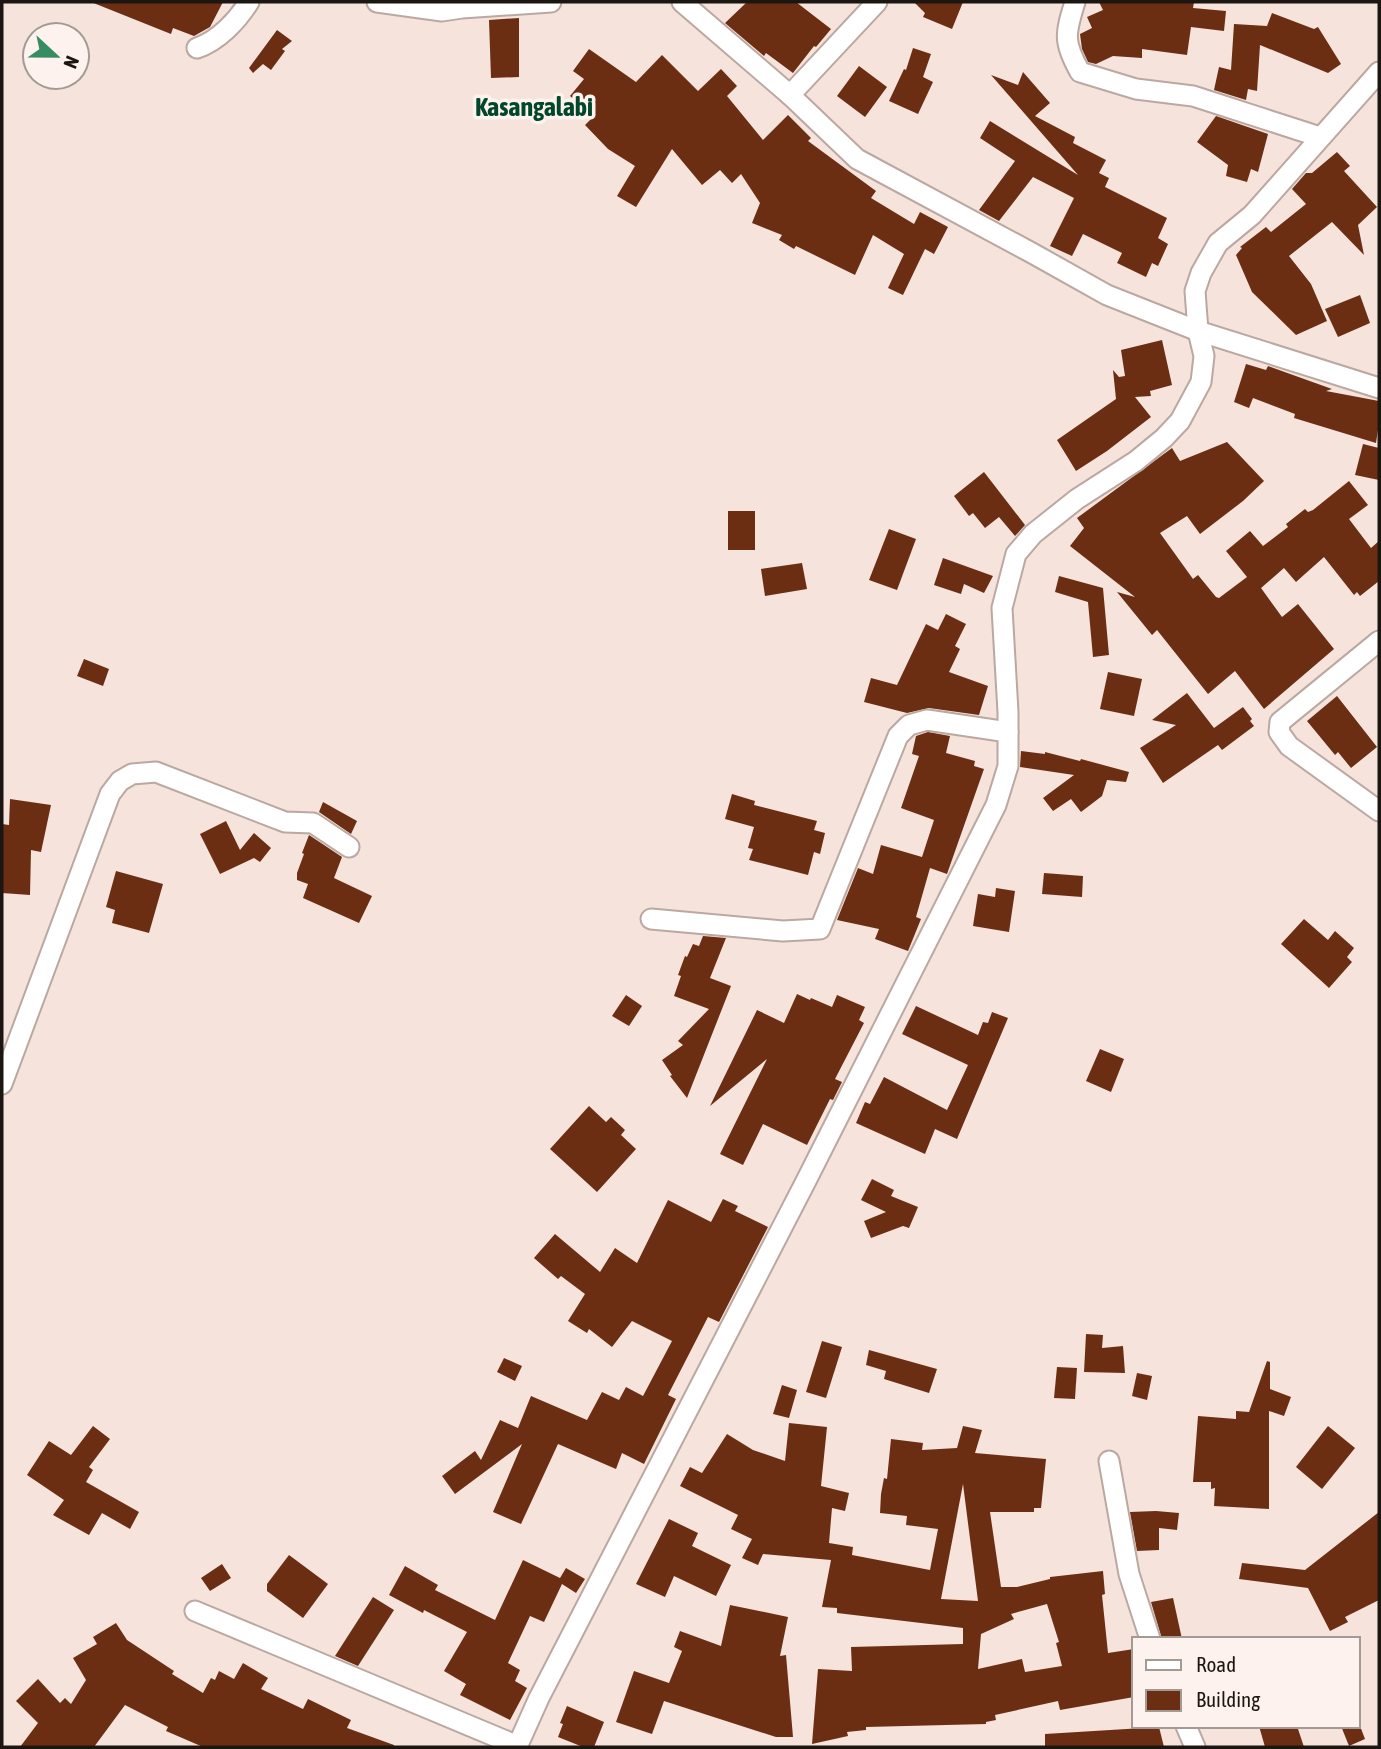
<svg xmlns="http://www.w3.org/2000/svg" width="1381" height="1749" font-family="'Asap Condensed',sans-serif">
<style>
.building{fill:#6b2e13;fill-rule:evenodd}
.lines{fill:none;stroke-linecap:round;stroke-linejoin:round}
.minor-casing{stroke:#baa8a1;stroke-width:23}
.minor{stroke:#fff;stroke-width:19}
.labels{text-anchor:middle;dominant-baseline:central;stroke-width:7;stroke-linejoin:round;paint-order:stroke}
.quarter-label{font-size:26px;font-weight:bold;fill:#02472b;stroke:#fdf2ed}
</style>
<rect width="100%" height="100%" fill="#f6e3dc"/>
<g class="building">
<polygon points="91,2 223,2 210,27 194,36 173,28 171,34"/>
<polygon points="747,2 796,2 831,29 816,47 814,46 793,73 766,53 764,56 725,23"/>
<polygon points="914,2 963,2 952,29 923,17 925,13"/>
<polygon points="1099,2 1194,2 1193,8 1226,11 1224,31 1191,27 1187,55 1142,49 1142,58 1113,56 1096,64 1088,62 1082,49 1080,34 1092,28 1087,17 1103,10"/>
<polygon points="1272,13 1314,29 1318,27 1341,64 1328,73 1260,45 1257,91 1248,89 1246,100 1214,90 1219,67 1231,70 1234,24 1267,26"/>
<polygon points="519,18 519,77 491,78 489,20"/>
<polygon points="277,30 292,41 282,49 285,51 271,70 263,64 253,73 249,68"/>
<polygon points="913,48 931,54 923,77 933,82 918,114 889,101 904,69 906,70"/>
<polygon points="589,49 636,82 662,55 698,91 721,69 737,86 727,96 763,140 788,115 811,138 808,141 876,191 871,198 914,224 920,212 948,227 934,254 925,249 903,295 888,288 904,254 873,235 855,275 796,246 794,249 779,240 782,235 752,223 760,203 741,174 732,183 720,170 702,185 672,149 636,207 617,196 635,166 608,149 585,125 594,116 570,96 584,79 573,71"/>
<polygon points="859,66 887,87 865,117 837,96"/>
<polygon points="1023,72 1050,103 1035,116 1075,137 1073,143 1106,160 1099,173 1109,178 1105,187 1167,218 1158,238 1168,244 1158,266 1152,263 1146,277 1117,263 1122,253 1083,234 1072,256 1050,246 1074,198 1033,177 999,221 979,210 1015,161 980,138 990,121 1078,175 991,75 1018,85"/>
<polygon points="1216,116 1268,134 1258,172 1251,169 1247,182 1226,176 1228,165 1197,142"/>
<polygon points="1337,152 1350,166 1344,171 1377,207 1358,225 1364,255 1332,222 1289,256 1311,284 1327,321 1296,335 1252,292 1236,255 1242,248 1240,247 1266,227 1271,232 1306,204 1292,189 1306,173 1312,173"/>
<polygon points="1360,295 1370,323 1338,337 1325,309"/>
<polygon points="1162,340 1172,385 1150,391 1151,396 1135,397 1151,417 1107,451 1076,471 1057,440 1116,399 1113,370 1119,377 1125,376 1121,350"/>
<polygon points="1246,364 1266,370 1268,366 1332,389 1326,391 1379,401 1379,423 1376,443 1294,418 1295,414 1253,398 1249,408 1234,402"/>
<polygon points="1227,442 1264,481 1243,501 1200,534 1187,516 1160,533 1193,579 1198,575 1216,597 1219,598 1247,577 1226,551 1250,531 1263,546 1288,527 1286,524 1305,509 1308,512 1313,510 1349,481 1368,505 1349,519 1371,548 1379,541 1379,581 1360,596 1357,592 1354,595 1324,557 1296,582 1284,568 1261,588 1282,617 1298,604 1334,649 1264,709 1235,671 1208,694 1157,630 1152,635 1117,592 1135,597 1070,546 1084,528 1077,518 1172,448 1180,461"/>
<polygon points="1363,444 1379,448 1379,480 1355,475"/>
<polygon points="984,472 1025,525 1015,536 999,517 985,528 973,513 969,516 954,496"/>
<rect x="728" y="511" width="27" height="39"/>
<polygon points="889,529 916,539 897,590 869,580"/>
<polygon points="943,558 993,576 984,593 964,584 961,594 934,585"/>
<polygon points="802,563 807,589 765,596 761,569"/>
<polygon points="1059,576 1103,588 1109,655 1093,657 1088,602 1055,592"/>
<polygon points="946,614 966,624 955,646 960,649 949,672 988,686 979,715 929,708 907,713 864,702 871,678 897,685 926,624 938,630"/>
<polygon points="84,659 109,669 103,686 77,676"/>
<polygon points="1108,672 1142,679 1134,716 1100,709"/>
<polygon points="1187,693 1214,728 1243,707 1252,719 1250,721 1254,726 1222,750 1218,745 1163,783 1140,748 1176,725 1152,720"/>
<polygon points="1337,696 1377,747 1351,768 1338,752 1335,755 1307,721"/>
<polygon points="928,732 950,736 946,753 975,761 974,766 984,769 947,874 930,868 916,917 921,919 908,951 875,939 879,929 837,920 858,868 873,874 881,845 922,857 934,820 901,808 919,756 912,754 916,736"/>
<polygon points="1021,751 1045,754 1045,752 1080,761 1081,759 1129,772 1126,782 1107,780 1102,796 1081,812 1071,799 1053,811 1043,798 1074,775 1020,767"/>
<polygon points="732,794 755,801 754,805 817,821 814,830 825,833 820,854 814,852 808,875 749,860 753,849 748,848 754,827 725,819"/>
<polygon points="10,799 51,805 41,852 31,850 30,895 2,893 2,824 9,825"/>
<polygon points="323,802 357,821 351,834 319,812"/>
<polygon points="226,821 240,850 254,833 271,848 260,862 254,858 220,874 200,834"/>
<polygon points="309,835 342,857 334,878 372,896 359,923 303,898 308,884 297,880 297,873 304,854 302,853"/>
<polygon points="116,871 163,884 149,933 112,923 115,910 106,907"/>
<polygon points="1044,873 1083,876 1082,897 1042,894"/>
<polygon points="996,888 1015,891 1009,932 973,926 978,894 995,897"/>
<polygon points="1304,919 1328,940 1335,931 1354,948 1347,957 1352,962 1329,988 1281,944"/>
<polygon points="703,936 726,938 710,978 731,986 687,1098 670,1076 672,1075 662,1060 683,1045 678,1041 709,1009 674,996 681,976 678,975 685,956 687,957 693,944 699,946"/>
<polygon points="797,994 810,1000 811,998 832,1007 837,995 865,1007 859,1020 864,1023 835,1079 842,1082 833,1100 830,1099 807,1145 763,1124 743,1165 720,1154 767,1059 710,1106 757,1010 784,1023"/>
<polygon points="626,995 642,1006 629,1026 612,1016"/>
<polygon points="916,1006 978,1035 983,1022 988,1023 992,1012 1008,1018 957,1139 935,1129 925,1154 856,1123 865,1102 870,1104 884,1077 947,1110 968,1065 902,1034"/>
<polygon points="1100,1049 1124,1059 1111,1092 1086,1081"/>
<polygon points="589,1106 606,1122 611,1117 625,1130 621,1135 636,1149 597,1192 550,1149"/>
<polygon points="872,1179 894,1190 891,1196 918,1207 909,1228 903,1226 871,1238 864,1221 886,1212 861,1200"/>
<polygon points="723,1199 738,1206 735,1211 768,1227 719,1322 708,1317 668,1395 676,1399 644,1464 622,1453 616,1469 558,1444 521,1524 493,1512 522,1444 455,1494 442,1476 475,1451 481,1460 500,1420 518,1428 531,1396 587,1420 602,1392 619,1400 626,1387 643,1396 672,1341 632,1321 612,1347 589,1329 587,1333 568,1321 585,1294 561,1276 558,1279 534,1258 555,1234 600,1272 615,1248 637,1263 668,1200 711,1222"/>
<polygon points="1086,1334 1103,1335 1102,1348 1123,1346 1125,1373 1084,1372"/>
<polygon points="822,1341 842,1347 826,1398 806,1392"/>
<polygon points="869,1350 937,1369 929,1393 884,1379 886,1371 866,1365"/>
<polygon points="504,1358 522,1366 515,1381 497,1372"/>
<polygon points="1267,1361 1270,1362 1270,1389 1291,1397 1284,1416 1269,1411 1269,1509 1214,1506 1215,1488 1211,1489 1211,1482 1193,1482 1198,1416 1236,1419 1236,1411 1249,1412"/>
<polygon points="1057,1367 1077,1368 1075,1399 1054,1398"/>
<polygon points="1137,1373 1152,1376 1147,1400 1132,1396"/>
<polygon points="782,1385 797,1390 789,1418 773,1414"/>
<path d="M 789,1423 L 827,1427 L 821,1486 L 849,1493 L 845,1511 L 832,1508 L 829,1543 L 853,1547 L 852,1555 L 930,1570 L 938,1529 L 906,1525 L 907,1516 L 880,1513 L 881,1494 L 884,1478 L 887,1479 L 891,1439 L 923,1443 L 922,1450 L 957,1448 L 963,1426 L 982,1430 L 975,1453 L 1046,1459 L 1041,1508 L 1034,1508 L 1034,1512 L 990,1512 L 1001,1587 L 1017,1587 L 1050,1579 L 1050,1577 L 1103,1571 L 1105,1594 L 1102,1595 L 1108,1653 L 1134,1649 L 1134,1697 L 1060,1710 L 1058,1701 L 995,1715 L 996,1720 L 986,1722 L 986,1724 L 866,1727 L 866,1730 L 847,1732 L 848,1736 L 812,1744 L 818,1669 L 852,1671 L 851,1647 L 963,1644 L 963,1628 L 837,1613 L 837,1608 L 822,1607 L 831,1560 L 763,1554 L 758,1565 L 742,1558 L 752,1539 L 731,1529 L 738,1515 L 680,1486 L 690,1467 L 702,1473 L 727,1434 L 753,1450 L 785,1461 ZM 963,1484 L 978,1601 L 941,1599 ZM 1047,1604 L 1059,1642 L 1056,1643 L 1062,1666 L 1025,1672 L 1022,1659 L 978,1669 L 981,1634 L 1014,1619 L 1011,1614 Z"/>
<polygon points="93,1426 110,1439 89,1467 93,1470 86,1482 139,1512 130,1529 102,1513 89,1535 53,1515 64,1500 27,1475 49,1441 71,1455"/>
<polygon points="1328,1426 1355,1448 1322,1489 1296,1467"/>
<polygon points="1156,1511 1179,1513 1177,1530 1159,1528 1159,1550 1137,1551 1130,1512"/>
<polygon points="1379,1512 1379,1600 1345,1617 1348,1622 1330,1631 1308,1588 1239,1579 1242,1563 1305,1570"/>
<polygon points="669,1519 698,1533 692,1546 731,1565 716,1596 674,1576 665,1597 636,1584"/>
<polygon points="289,1555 328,1584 303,1618 267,1591 267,1584"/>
<polygon points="523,1560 560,1578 566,1568 585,1579 576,1593 562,1584 544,1622 530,1616 508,1663 520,1670 515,1681 527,1688 510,1720 460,1695 466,1684 444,1671 467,1632 424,1610 423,1613 389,1595 405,1566 438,1585 435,1590 495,1620"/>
<polygon points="222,1564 231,1578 210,1591 201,1578"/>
<polygon points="373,1597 394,1610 358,1666 335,1656"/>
<polygon points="1173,1598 1182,1639 1162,1639 1151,1602"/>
<polygon points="730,1605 788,1617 780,1656 786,1655 793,1737 776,1737 664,1701 652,1734 616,1722 634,1671 669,1683 682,1651 674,1647 680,1631 721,1646"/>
<polygon points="116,1623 127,1640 174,1671 172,1674 203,1693 211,1678 215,1680 219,1671 234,1679 243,1663 268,1678 261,1689 303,1709 308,1699 351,1720 347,1728 394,1745 394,1747 203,1747 166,1731 168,1727 125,1705 94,1747 20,1747 38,1723 16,1701 38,1679 60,1703 65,1698 71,1704 86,1680 73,1658 97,1644 93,1637"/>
<polygon points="567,1706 604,1722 594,1747 583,1747 558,1737 563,1724 560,1723"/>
<polygon points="1259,1726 1297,1726 1304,1747 1265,1747"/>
<polygon points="1341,1726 1360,1726 1365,1739 1349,1746"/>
<polygon points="1159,1727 1164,1747 1045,1747 1045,1734"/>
</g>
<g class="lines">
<defs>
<g id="minor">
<polyline points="377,2 442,11 462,8 551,2"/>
<polyline points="682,2 790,95 857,159 1032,253 1107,295 1198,331 1379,388"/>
<path d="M 1075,2 C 1065,34 1063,42 1080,72 L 1136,89 L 1193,96 L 1320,137"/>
<path d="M 197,48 C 218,41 237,21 249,2"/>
<polyline points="790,95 877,2"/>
<polyline points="1379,641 1280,722 1279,732 1289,746 1379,811"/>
<polyline points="651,919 783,931 820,929 898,736 909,725 927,720 1008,732"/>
<polyline points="2,1084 110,794 120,781 132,774 156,772 285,822 313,823 349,847"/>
<polyline points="1109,1461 1129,1574 1150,1639"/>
<polyline points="195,1611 518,1746"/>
<polyline points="1186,1726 1195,1747"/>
<polyline points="517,1747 539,1698 806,1181 996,805 1008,766 1008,712 1002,608 1016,554 1033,534 1077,499 1136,461 1164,438 1180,421 1201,382 1204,356 1198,331 1195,291 1201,273 1218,243 1252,215 1379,72"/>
</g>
</defs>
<use href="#minor" class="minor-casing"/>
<use href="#minor" class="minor"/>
</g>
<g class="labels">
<g class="quarter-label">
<text x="534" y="107">Kasangalabi</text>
</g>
</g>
<rect width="1381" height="1749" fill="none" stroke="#1c1613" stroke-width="7"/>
<rect x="1132" y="1637" width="228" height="91" fill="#fdf2ed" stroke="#a39a96" stroke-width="2"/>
<rect x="1146" y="1660" width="35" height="10" fill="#ffffff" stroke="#a39a96" stroke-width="2"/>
<text x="1196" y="1672" font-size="21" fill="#1c1613">Road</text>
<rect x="1146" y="1690" width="35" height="21" fill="#6b2e13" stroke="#a39a96" stroke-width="2"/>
<text x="1196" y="1707" font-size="21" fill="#1c1613">Building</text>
<g transform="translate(56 56) rotate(112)"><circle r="33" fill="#fdf2ed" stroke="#a39a96" stroke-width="2"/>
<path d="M0-5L12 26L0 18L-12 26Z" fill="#368d62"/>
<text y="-10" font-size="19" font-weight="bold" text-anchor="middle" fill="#1c1613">N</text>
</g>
</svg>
